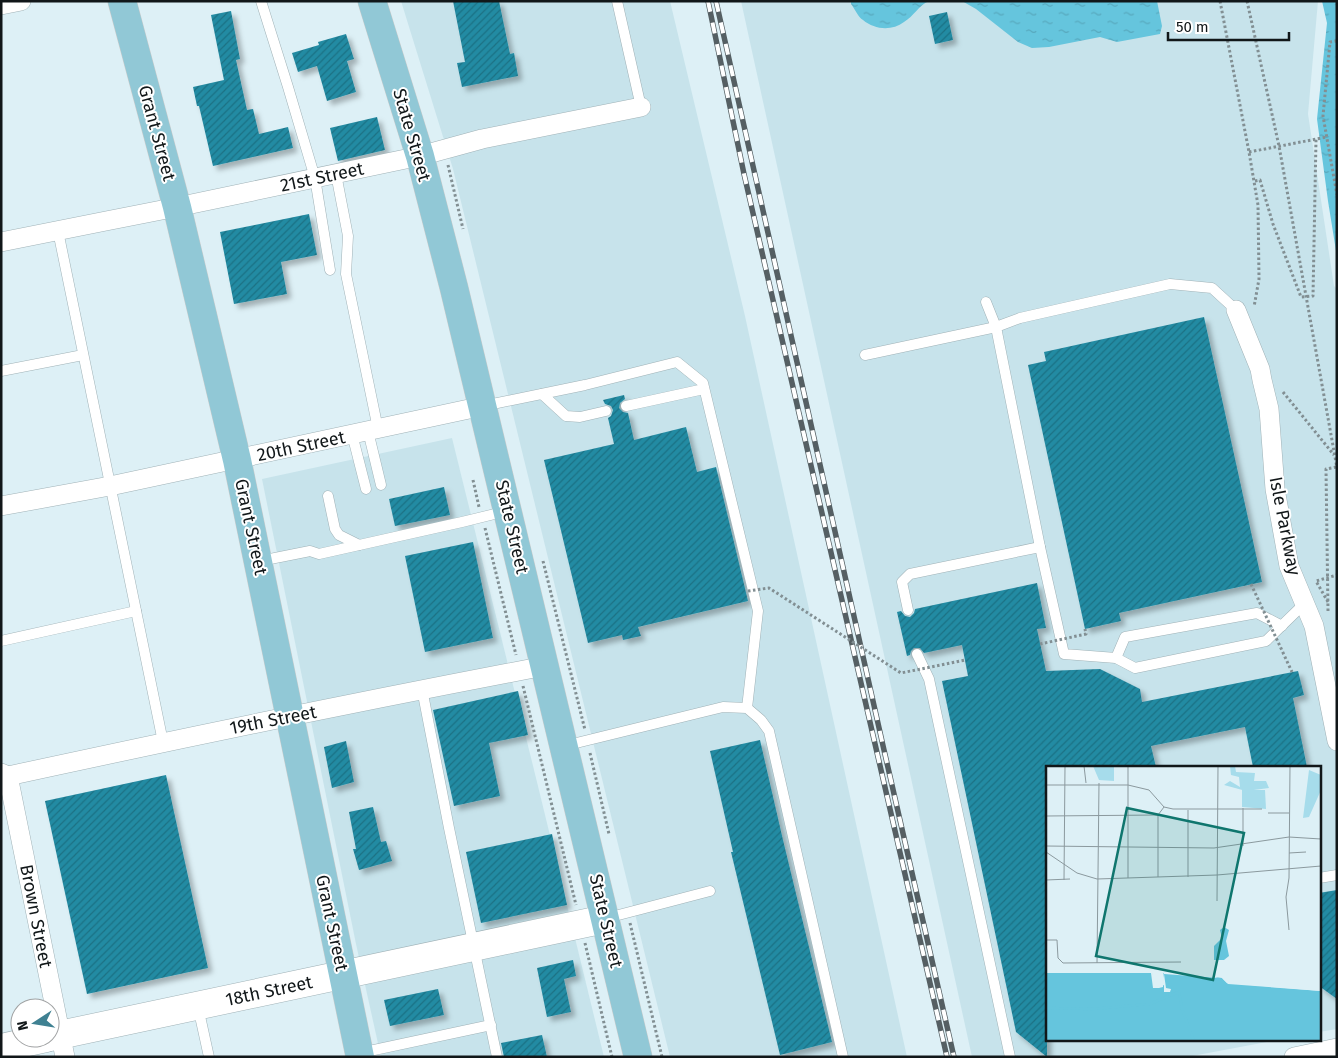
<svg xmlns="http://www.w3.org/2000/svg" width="1338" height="1058" font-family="'Fira Sans',sans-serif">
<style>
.built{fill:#c7e3eb}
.water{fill:url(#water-ripples)}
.pier{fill:#ddf0f6}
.building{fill:url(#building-hatch);filter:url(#shadow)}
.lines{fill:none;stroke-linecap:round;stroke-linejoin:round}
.lane-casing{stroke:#a0b2b7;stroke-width:11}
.street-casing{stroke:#a0b2b7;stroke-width:20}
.secondary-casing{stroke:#a0b2b7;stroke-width:29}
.primary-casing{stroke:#cbcccc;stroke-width:29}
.path{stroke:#828f93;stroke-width:3;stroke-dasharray:2.5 2.5;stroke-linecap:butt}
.lane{stroke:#fff;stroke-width:10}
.street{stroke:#fff;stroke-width:19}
.secondary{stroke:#fff;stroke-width:28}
.primary{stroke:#91c8d6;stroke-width:28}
.rail-casing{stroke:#555f63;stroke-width:5.5}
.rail{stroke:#fff;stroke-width:4;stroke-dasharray:11;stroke-linecap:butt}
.path-bridge{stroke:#828f93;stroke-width:3;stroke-dasharray:2.5 2.5;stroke-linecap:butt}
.labels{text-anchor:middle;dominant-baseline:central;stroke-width:4;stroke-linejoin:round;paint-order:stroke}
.street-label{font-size:18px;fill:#111719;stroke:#fff}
.inset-river{fill:none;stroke:#65c5dd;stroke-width:2.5}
.inset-road{fill:none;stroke:#8b999e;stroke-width:1}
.view{fill:#0f766e;fill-opacity:0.15;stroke:#0f766e;stroke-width:2.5}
.inset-edge{fill:none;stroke:#111719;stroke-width:2.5}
</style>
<defs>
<pattern id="water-ripples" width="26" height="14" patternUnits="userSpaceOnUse" patternTransform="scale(1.25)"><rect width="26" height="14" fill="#65c5dd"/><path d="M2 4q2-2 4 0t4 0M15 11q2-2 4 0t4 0" fill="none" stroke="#57a8bd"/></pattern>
<pattern id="building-hatch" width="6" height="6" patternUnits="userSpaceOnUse" patternTransform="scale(1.25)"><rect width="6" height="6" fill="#228ba3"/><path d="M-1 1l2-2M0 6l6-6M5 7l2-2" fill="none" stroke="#1c7184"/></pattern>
<filter id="shadow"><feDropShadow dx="4.5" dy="4.5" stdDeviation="2.5" flood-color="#0004"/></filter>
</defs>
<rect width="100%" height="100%" fill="#ddf0f6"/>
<g class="built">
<polygon points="401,1 670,1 745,316 907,1057 670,1057 453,169"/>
<polygon points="741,1 1320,1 1337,286 1337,1029 1319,1032 1319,767 1047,767 1047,1039 1282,1039 1187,1057 972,1057"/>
<polygon points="452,438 537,782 604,1057 381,1057 356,944 262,479"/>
</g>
<g class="water">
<path d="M 851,1 L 929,1 C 918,6 914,16 904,22 C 892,31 875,30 863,20 C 858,17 855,9 851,4 Z"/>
<polygon points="962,1 1157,1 1162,26 1160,34 1117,42 1100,37 1049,47 1032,48 1018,42 976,9"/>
<polygon points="1320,1 1337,1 1337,286 1310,114"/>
</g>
<polygon class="pier" points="1318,1 1322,1 1327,23 1317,119 1328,201 1337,257 1337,289 1334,286 1308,114"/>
<g class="building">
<polygon points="453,1 499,1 510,54 514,53 518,76 462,87 457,63 465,62"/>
<polygon points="231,11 240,59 236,60 247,110 253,109 259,134 288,127 293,148 213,166 199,106 197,106 193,87 224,80 211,15"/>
<polygon points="947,12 953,40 935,44 929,16"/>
<polygon points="346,34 354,59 347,61 356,92 327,101 317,66 298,72 292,53 319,45 318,42"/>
<polygon points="377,117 385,150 338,161 330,128"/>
<polygon points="309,214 317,255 281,262 287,294 234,304 220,232"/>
<polygon points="1204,317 1262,582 1119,613 1121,621 1085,629 1028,365 1046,361 1044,352"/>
<polygon points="624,395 625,399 620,403 619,408 623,412 628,413 634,440 686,427 697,472 716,467 748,601 638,627 641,636 623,640 622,635 588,643 544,460 614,444 608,418 611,416 613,410 611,406 605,404 603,400"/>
<polygon points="444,487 450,515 395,526 389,499"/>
<polygon points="473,542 493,638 425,652 405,556"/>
<polygon points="1037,583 1046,628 1037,629 1046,671 1100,669 1140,689 1142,702 1298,671 1304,695 1293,698 1307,767 1253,767 1245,727 1151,746 1156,767 1047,767 1047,1057 1016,1032 942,681 968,676 962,645 924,653 920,648 914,648 911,651 910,655 907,656 897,612 901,611 905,616 910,617 914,613 915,609"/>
<polygon points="518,691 528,735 489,743 500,796 454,806 433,710"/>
<polygon points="760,740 783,840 832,1042 780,1055 731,852 733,852 710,751"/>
<polygon points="346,741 354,782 332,788 324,747"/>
<polygon points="166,775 208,968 87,994 45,801"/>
<polygon points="373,807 381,842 386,841 392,861 359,870 353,849 356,849 349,812"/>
<polygon points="552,834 567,905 481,923 466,852"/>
<polygon points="1337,890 1337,999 1319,986 1319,893"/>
<polygon points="573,960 576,976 564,979 571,1012 547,1017 537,968"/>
<polygon points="438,989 444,1015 390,1026 384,1000"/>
<polygon points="542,1035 547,1057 504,1057 501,1043"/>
</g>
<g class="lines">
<defs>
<g id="lane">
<polyline points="261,1 288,87 315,178 330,270"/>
<polyline points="617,1 641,107"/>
<polyline points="336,174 348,236 346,274 378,429"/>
<polyline points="58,231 163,742"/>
<polyline points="1236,310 1212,288 1170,284 1020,318 996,327 1040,547 1064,654 1116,658 1135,668 1266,641 1305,603"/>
<polyline points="865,355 996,327 986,302"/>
<polyline points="1,371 83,355"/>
<polyline points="542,394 566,416 580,417 606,411"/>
<polyline points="483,406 585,385 677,362 703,383 758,611 747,708"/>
<polyline points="626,406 704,389"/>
<polyline points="368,431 381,485"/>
<polyline points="352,434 366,489"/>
<polyline points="328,496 335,529 339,535 359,545"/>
<polyline points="260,561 310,551 319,554 462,522 507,511"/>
<polyline points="908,610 902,582 910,574 1040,547"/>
<polyline points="1,641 136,611"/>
<polyline points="917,654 929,679 1010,1057"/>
<polyline points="1116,658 1125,637 1257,613 1282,626"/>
<polyline points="422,689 449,828 497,1057"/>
<polyline points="564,746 723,707 747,708 761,720 769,731 843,1057"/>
<polyline points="1319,878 1337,875"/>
<polyline points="607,918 710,891"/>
<polyline points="198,1007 209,1057"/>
<polyline points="360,1053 491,1025"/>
</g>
<g id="street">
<polyline points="1,5 21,1"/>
<polyline points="1,242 106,221 177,207 420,156 482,139 641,107"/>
<polyline points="1236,310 1260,369 1262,380 1269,409 1275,489 1289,566 1314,626 1337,741"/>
<polyline points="1,506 110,486 483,406"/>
<path d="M 1,773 L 8,776 C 187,737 366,700 545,666"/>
<polyline points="8,776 65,1057"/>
<polyline points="1294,1057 1337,1048"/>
</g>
<g id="secondary">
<polyline points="50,1037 605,919"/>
<polyline points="1,1048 46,1038"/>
</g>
<g id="primary">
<polyline points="122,1 177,207 237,460 360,1057"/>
<polyline points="372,1 420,156 454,288 638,1057"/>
</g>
</defs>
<use href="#lane" class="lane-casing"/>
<use href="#street" class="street-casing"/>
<use href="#secondary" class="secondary-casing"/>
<use href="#primary" class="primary-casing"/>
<g class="path">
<polyline points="1220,1 1249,152 1258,205 1259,279 1254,307"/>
<polyline points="1247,1 1279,146 1337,468"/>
<polyline points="1337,41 1330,42 1323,116 1337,195"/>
<polyline points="1249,152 1327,137"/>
<polyline points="448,165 463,229"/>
<polyline points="1255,181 1260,180 1273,224 1301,297 1313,296 1316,139"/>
<polyline points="1283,392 1334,455"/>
<polyline points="473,480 479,507"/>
<polyline points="485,528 516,655"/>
<polyline points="543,561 585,730"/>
<polyline points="1328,602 1316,581 1337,575"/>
<polyline points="1328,611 1326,469 1336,467"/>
<polyline points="523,686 576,905"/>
<polyline points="590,753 609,834"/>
<polyline points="630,923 662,1057"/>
<polyline points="585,943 612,1057"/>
</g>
<use href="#lane" class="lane"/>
<use href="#street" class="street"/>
<use href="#secondary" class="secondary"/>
<use href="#primary" class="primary"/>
<defs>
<g id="rail">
<polyline points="708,1 744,174 947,1057"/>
<polyline points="716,1 884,750 954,1057"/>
</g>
</defs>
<use href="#rail" class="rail-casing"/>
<use href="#rail" class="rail"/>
<g class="path-bridge">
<polyline points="1251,584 1292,672"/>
<polyline points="748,591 769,588 901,673 965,660"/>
<polyline points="1040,644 1086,634 1085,629"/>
</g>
</g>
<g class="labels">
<g class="street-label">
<text transform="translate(157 133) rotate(75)">Grant Street</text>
<text transform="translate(412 135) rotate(74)">State Street</text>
<text transform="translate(322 177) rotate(-12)">21st Street</text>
<text transform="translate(301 446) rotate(-12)">20th Street</text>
<text transform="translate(1285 526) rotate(79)">Isle Parkway</text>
<text transform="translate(251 527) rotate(78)">Grant Street</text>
<text transform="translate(512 527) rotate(77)">State Street</text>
<text transform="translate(273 720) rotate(-11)">19th Street</text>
<text transform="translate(36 916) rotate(79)">Brown Street</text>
<text transform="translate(606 921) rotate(77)">State Street</text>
<text transform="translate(332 923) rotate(78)">Grant Street</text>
<text transform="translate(269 991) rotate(-12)">18th Street</text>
</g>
</g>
<g transform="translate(1046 766)">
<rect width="275" height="275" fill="#ddf0f6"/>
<path d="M 47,0 L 68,0 L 68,15 L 53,14 ZM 184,0 L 189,0 L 190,6 L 209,7 L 208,15 L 220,15 L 223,22 L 200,25 L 178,19 L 184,15 L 194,21 L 193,11 L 185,9 ZM 263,4 L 275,9 L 275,24 L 263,51 L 257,52 Z" fill="#a6dceb"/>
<path d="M 196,24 L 219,24 L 220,43 L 196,41 Z" fill="#a6dceb"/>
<path d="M 178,161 L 183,164 L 180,175 L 183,190 L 178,194 L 168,194 L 168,180 L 176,172 L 174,164 ZM 47,205 L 106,207 L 108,221 L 117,221 L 117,207 L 155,209 L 176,212 L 181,217 L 275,225 L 275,275 L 0,275 L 0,206 Z" fill="#65c5dd"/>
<path d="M 47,203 L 106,204 L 109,220 L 117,222 L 107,222 L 105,207 L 0,207 L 0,204 ZM 118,204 L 155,206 L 172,212 L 118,208 L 120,222 L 125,223 L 124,226 L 118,226 L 118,219 L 116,220 ZM 176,212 L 275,222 L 275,225 L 182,218 Z" fill="#ddf0f6"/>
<path class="inset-river" d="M 0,242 L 47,243 L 104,238 L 133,226 L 136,243 L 148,275"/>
<path class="inset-road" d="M 38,0 L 40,17M 82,0 L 82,112M 0,19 L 82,19 L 103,24 L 118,41 L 127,43 L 216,43M 222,47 L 243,47M 0,50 L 112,49M 0,80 L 168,82 L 243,71 L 275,73M 197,80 L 197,42M 0,86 L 31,107 L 51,113 L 171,109 L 275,100M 243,87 L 260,86M 112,111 L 112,49 L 118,41M 142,111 L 142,44M 0,114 L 24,113M 18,114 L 19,0M 171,135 L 172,0M 243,164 L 240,131 L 243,112 L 244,0M 0,174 L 11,174 L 12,192 L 17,197 L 135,196M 51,197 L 53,17"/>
<path class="view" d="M 81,42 L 198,67 L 167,214 L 50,190 Z"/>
<rect width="275" height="275" class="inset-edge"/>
</g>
<rect width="1338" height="1058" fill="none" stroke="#111719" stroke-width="5"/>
<g transform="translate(35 1023) rotate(258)"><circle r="24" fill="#ffffff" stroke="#a0a2a3"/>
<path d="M0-4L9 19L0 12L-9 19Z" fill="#3f8192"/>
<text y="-8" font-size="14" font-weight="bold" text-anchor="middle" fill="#111719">N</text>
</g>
<path d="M1168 32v8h121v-8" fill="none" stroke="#111719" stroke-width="2.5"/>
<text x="1176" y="32" font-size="15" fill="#111719" stroke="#ffffff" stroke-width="4" paint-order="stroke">50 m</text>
</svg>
